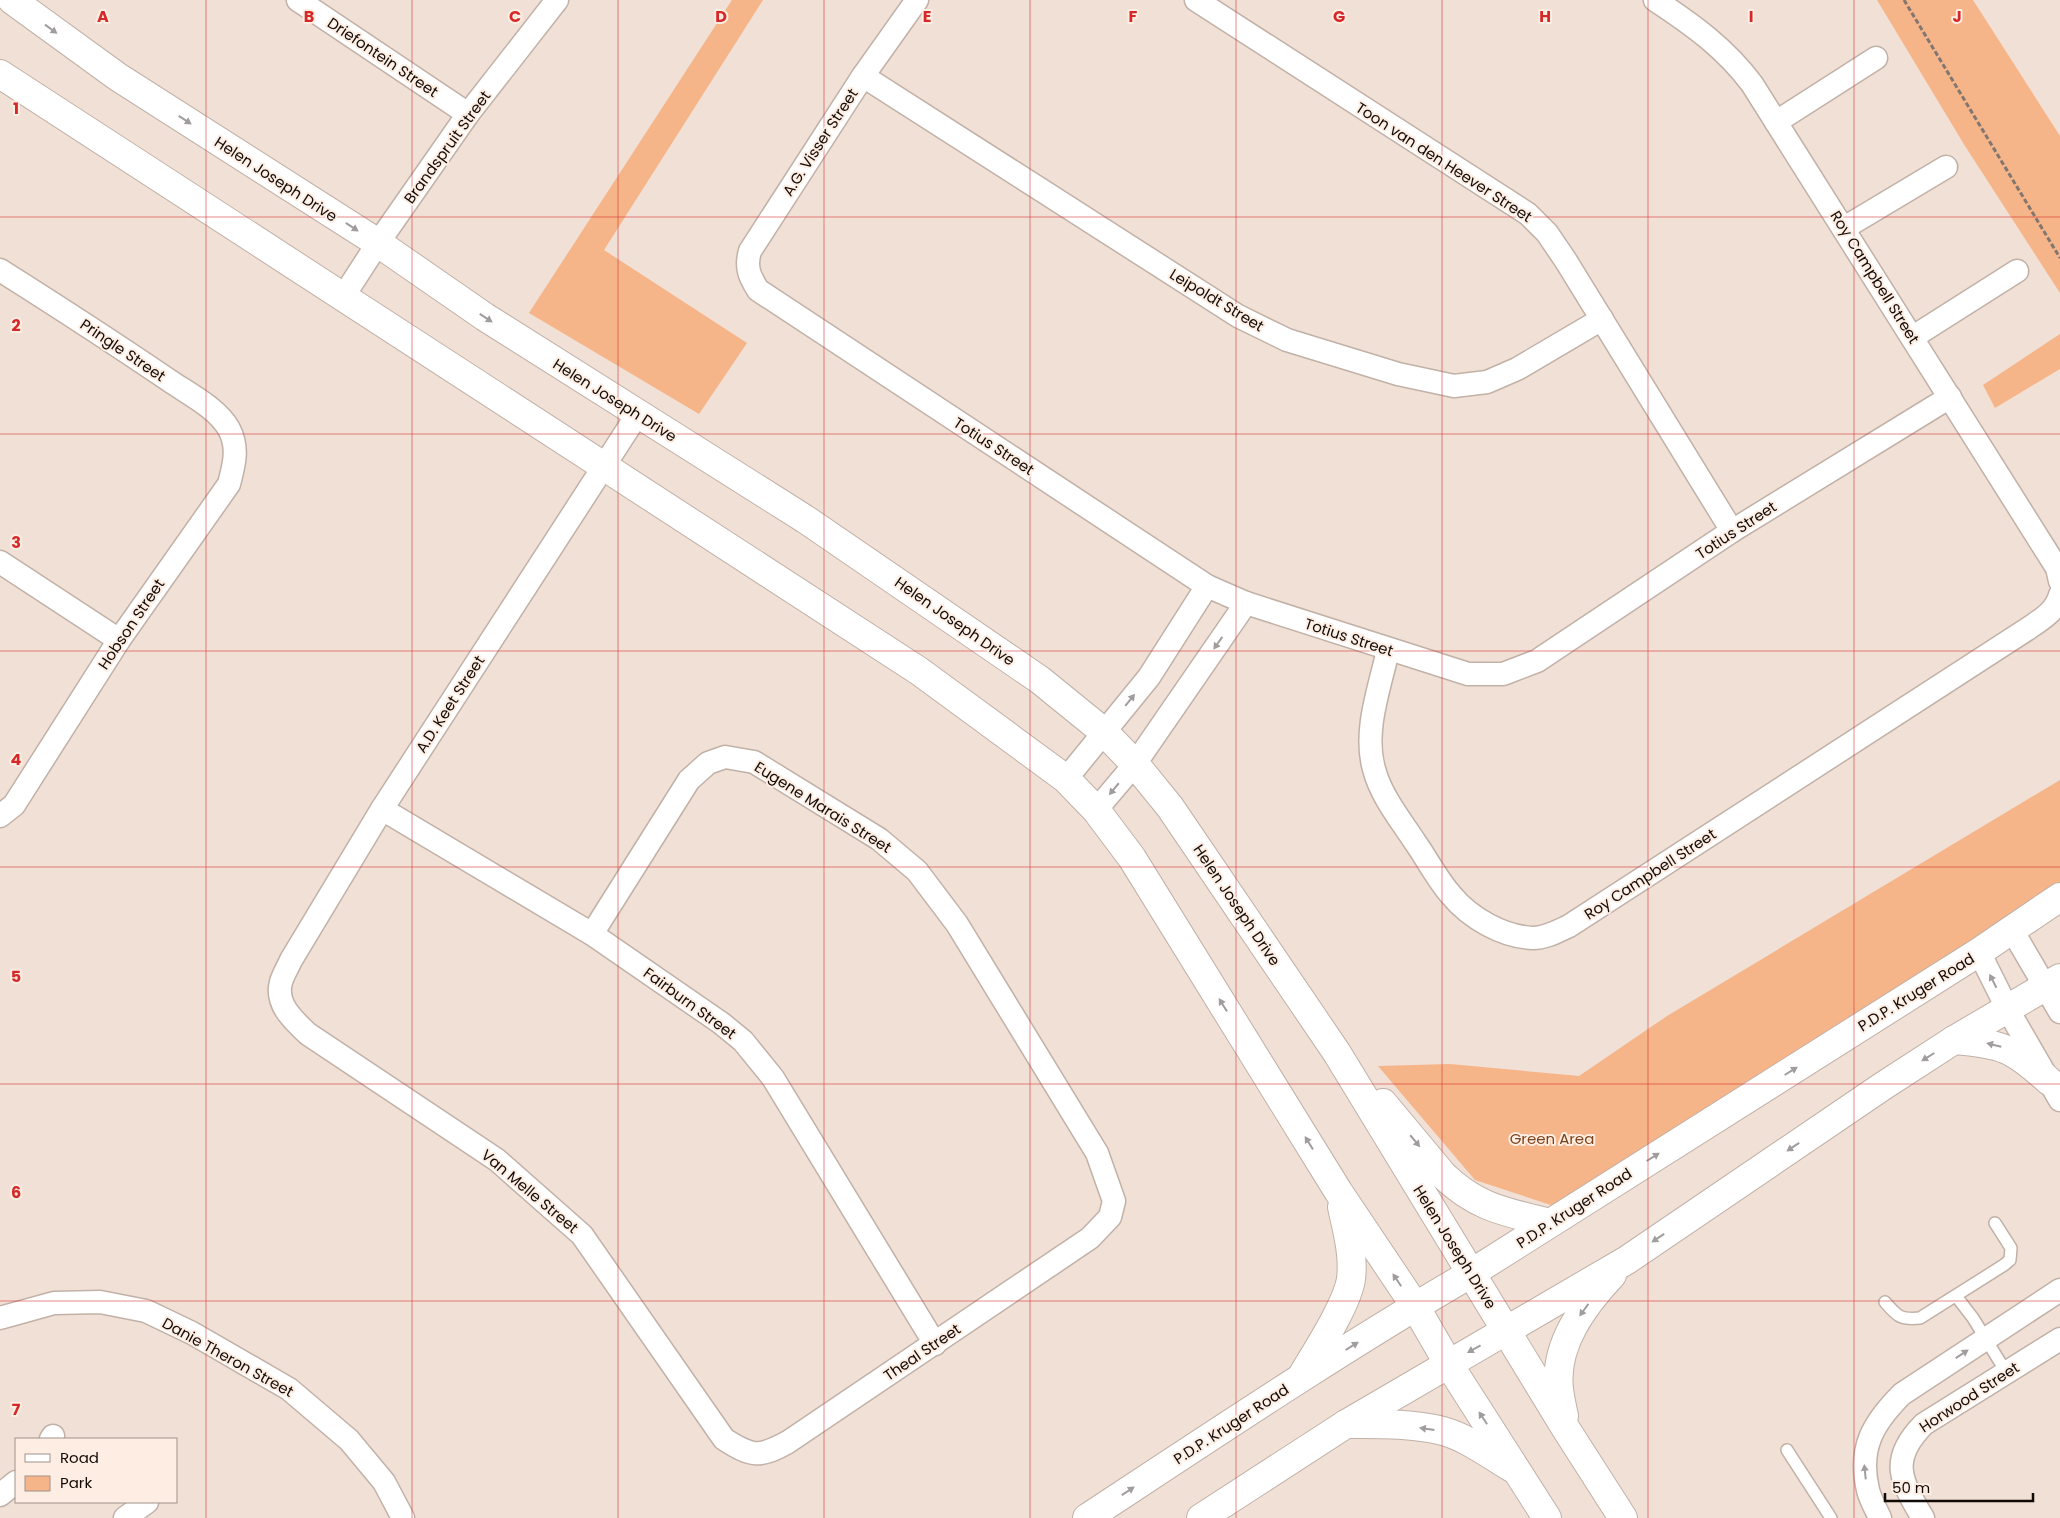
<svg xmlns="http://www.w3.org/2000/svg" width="2060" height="1518" font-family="Poppins,sans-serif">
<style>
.green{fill:#f6b489}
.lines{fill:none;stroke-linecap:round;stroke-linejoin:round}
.lane-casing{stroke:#c1b1a7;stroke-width:14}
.street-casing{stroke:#c1b1a7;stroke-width:25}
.secondary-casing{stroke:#c1b1a7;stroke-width:30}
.path{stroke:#827770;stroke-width:3;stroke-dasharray:5 2.5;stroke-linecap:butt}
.lane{stroke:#fff;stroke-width:11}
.street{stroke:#fff;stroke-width:22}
.secondary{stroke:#fff;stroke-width:28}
.oneway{fill:#a09d9c}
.grid{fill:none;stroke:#d62828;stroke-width:1;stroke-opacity:0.55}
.labels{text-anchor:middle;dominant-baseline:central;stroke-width:4;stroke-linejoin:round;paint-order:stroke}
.street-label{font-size:15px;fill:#110b08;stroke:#feede2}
.park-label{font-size:15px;fill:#7d441b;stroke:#feede2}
.grid-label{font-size:16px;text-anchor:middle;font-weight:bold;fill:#d62828;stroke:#feede2;stroke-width:4;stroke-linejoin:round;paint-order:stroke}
</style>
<rect width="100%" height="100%" fill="#f1e0d5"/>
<g class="green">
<polygon points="732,0 763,0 604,250 747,343 699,414 529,313"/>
<polygon points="1877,0 1973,0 2060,136 2060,293 1965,146"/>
<polygon points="2060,334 2060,369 1995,408 1983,385"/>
<polygon points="2060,780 2060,883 1563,1209 1475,1180 1378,1066 1450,1064 1579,1076 1667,1016"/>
</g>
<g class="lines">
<defs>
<g id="lane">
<polyline points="1956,1296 1973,1318 2006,1372"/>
<path d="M 1885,1302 C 1897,1316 1900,1320 1920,1318 L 2004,1265 L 2010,1260 L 2011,1248 L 1995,1223"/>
<polyline points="1787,1450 1831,1518"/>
</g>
<g id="street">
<polyline points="298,0 468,114"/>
<path d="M 917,0 L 863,76 L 750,251 C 745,268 750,277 758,290 L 1207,586 L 1246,603 L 1468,674 L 1503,674 L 1537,661 L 1732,531 L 1950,397"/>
<polyline points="1196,0 1528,214 1547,233 1566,261 1732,531"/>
<path d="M 1655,0 C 1693,25 1725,48 1752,84 L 2057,568 L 2060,581"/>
<polyline points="863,76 1238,316 1287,340 1398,374 1454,386 1487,382 1517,369 1602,319"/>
<polyline points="1776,122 1876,58"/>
<polyline points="1844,228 1946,167"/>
<path d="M 0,270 C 57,306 114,343 170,381 C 189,394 217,408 229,429 C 239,448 234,465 229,484 L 119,640 L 14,805 L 0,816"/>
<polyline points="343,297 378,243 468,114 557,0"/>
<polyline points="1913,337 2017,271"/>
<polyline points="0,562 119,640"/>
<path d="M 1388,650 C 1380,687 1363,731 1374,769 C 1381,796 1400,819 1415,842 C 1427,859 1437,879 1451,895 C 1470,918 1503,937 1533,938 C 1546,938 1558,931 1569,926 L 2029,628 C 2042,619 2056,611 2060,595"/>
<polyline points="1066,779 1149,677 1207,586"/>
<polyline points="382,809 592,934 721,1023 743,1041 773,1078 935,1344"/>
<polyline points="1096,810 1135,764 1246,603"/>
<polyline points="2012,930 2060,1012"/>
<path d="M 592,934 L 689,780 L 708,763 L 725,757 L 754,762 L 879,839 L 917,871 L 957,924 L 1097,1153 L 1114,1201 L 1110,1217 L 1090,1238 L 788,1442 C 759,1458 752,1457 724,1439 L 582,1235 L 497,1160 L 308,1034 C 293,1020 275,1004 281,982 C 283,975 288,967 291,960 L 382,809 L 637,415"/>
<polyline points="1979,952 2008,1010 2060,1100"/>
<polyline points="0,1318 54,1303 100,1302 146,1311 192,1333 289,1389 349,1440 384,1482 403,1518"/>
<polyline points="51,1439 53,1436"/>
<polyline points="0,1495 16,1482"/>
<polyline points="125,1518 147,1502"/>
<path d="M 1880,1518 C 1876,1509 1870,1499 1868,1490 C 1858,1448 1873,1423 1902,1394 L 2060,1290"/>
<path d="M 1923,1518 C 1900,1480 1889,1459 1924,1424 L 2060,1339"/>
</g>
<g id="secondary">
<polyline points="12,0 118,77 378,243 485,317 805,519 1040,680 1104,732 1135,764 1170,807 1337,1053 1566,1429 1623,1518"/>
<polyline points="0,74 919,671 1066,779 1096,810 1132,858 1338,1191 1415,1306 1448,1363 1547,1518"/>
<path d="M 1954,1040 C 2003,1044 2013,1048 2049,1081"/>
<path d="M 1383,1103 L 1443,1175 C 1477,1208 1506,1212 1550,1223"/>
<path d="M 1302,1376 C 1316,1352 1347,1305 1351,1279 C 1354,1255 1347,1230 1342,1207"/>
<path d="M 1564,1416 C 1562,1407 1560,1398 1559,1389 C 1554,1345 1583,1306 1612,1275"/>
<path d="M 1346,1424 C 1377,1424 1412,1423 1443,1431 C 1468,1438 1490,1455 1512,1468"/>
<path d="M 1087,1518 C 1213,1435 1340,1350 1470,1274 L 1979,952 L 2060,897"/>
<polyline points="1201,1518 1346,1424 1627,1260 1883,1086 1954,1040 2060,978"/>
</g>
</defs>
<use href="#lane" class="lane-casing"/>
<use href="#street" class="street-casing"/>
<use href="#secondary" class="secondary-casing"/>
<polyline class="path" points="1904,0 2060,258"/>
<use href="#lane" class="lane"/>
<use href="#street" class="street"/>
<use href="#secondary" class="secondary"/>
</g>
<defs><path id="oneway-solid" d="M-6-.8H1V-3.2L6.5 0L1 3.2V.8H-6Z" transform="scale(1.25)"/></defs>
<g class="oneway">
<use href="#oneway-solid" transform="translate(51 29) rotate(36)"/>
<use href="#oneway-solid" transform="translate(185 120) rotate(33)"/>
<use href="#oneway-solid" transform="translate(352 227) rotate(33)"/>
<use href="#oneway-solid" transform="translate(486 318) rotate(33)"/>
<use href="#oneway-solid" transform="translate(1218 643) rotate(125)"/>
<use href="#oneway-solid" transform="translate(1130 700) rotate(-51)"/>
<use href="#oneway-solid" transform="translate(1114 789) rotate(130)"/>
<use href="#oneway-solid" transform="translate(1993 981) rotate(-117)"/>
<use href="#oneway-solid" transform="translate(1223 1005) rotate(-122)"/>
<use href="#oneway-solid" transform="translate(1994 1045) rotate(-166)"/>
<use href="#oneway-solid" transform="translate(1928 1057) rotate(148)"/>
<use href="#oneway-solid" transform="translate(1791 1071) rotate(-32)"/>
<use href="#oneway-solid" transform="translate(1415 1141) rotate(50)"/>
<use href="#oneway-solid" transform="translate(1309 1143) rotate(-122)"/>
<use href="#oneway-solid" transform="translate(1793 1147) rotate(146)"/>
<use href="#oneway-solid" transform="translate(1653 1157) rotate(-32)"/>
<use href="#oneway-solid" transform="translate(1658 1238) rotate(146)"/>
<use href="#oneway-solid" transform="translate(1397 1280) rotate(-124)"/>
<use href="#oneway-solid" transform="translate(1584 1310) rotate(126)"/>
<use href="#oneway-solid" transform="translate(1352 1346) rotate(-32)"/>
<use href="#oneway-solid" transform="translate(1474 1349) rotate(151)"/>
<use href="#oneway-solid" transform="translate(1962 1354) rotate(-33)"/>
<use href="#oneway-solid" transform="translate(1483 1418) rotate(-123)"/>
<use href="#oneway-solid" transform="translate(1427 1429) rotate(-172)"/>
<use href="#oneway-solid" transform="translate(1865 1472) rotate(-96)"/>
<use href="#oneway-solid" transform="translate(1128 1491) rotate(-33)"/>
</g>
<path class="grid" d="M 206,0 L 206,1518M 412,0 L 412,1518M 618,0 L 618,1518M 824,0 L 824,1518M 1030,0 L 1030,1518M 1236,0 L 1236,1518M 1442,0 L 1442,1518M 1648,0 L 1648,1518M 1854,0 L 1854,1518M 0,217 L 2060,217M 0,434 L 2060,434M 0,651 L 2060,651M 0,867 L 2060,867M 0,1084 L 2060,1084M 0,1301 L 2060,1301"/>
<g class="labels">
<g class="street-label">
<text transform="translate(383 57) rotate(34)">Driefontein Street</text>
<text transform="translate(820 142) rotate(-57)">A.G. Visser Street</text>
<text transform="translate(447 147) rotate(-54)">Brandspruit Street</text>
<text transform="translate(1444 162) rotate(33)">Toon van den Heever Street</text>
<text transform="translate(276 179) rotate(33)">Helen Joseph Drive</text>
<text transform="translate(1875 277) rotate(58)">Roy Campbell Street</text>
<text transform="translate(1217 300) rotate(31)">Leipoldt Street</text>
<text transform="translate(123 350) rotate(34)">Pringle Street</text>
<text transform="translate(615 400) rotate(32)">Helen Joseph Drive</text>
<text transform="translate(994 446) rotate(33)">Totius Street</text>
<text transform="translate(1736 530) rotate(-33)">Totius Street</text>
<text transform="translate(955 621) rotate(35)">Helen Joseph Drive</text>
<text transform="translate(131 624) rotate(-56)">Hobson Street</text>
<text transform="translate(1349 637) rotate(18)">Totius Street</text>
<text transform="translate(450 704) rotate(-57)">A.D. Keet Street</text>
<text transform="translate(823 807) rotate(32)">Eugene Marais Street</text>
<text transform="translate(1650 874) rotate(-33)">Roy Campbell Street</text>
<text transform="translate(1237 905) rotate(56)">Helen Joseph Drive</text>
<text transform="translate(1916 992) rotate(-32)">P.D.P. Kruger Road</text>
<text transform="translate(690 1003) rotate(36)">Fairburn Street</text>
<text transform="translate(530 1191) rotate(40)">Van Melle Street</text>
<text transform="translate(1574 1208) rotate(-33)">P.D.P. Kruger Road</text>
<text transform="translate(1455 1247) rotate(58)">Helen Joseph Drive</text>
<text transform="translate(922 1352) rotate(-34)">Theal Street</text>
<text transform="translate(228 1357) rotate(29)">Danie Theron Street</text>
<text transform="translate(1969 1397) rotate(-33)">Horwood Street</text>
<text transform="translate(1231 1424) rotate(-33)">P.D.P. Kruger Road</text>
</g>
<g class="park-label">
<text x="1552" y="1138">Green Area</text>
</g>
</g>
<g class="grid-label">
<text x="103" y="22">A</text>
<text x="309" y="22">B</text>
<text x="515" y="22">C</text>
<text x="721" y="22">D</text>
<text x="927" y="22">E</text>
<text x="1133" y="22">F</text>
<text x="1339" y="22">G</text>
<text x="1545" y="22">H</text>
<text x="1751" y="22">I</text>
<text x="1957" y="22">J</text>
<text x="16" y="114">1</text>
<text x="16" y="331">2</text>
<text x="16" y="548">3</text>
<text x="16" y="765">4</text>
<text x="16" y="982">5</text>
<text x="16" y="1198">6</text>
<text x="16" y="1415">7</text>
</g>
<rect x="15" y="1438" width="162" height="65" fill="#feede2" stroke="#9f938b"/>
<rect x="25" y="1454" width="25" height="8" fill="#ffffff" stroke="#9f938b"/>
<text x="60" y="1463" font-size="15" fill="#110b08">Road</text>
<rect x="25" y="1476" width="25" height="15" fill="#f6b489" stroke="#9f938b"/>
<text x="60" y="1488" font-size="15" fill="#110b08">Park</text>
<path d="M1885 1493v8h148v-8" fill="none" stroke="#110b08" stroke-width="2.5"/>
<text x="1892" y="1493" font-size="15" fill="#110b08" stroke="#feede2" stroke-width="4" paint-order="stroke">50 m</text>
</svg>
